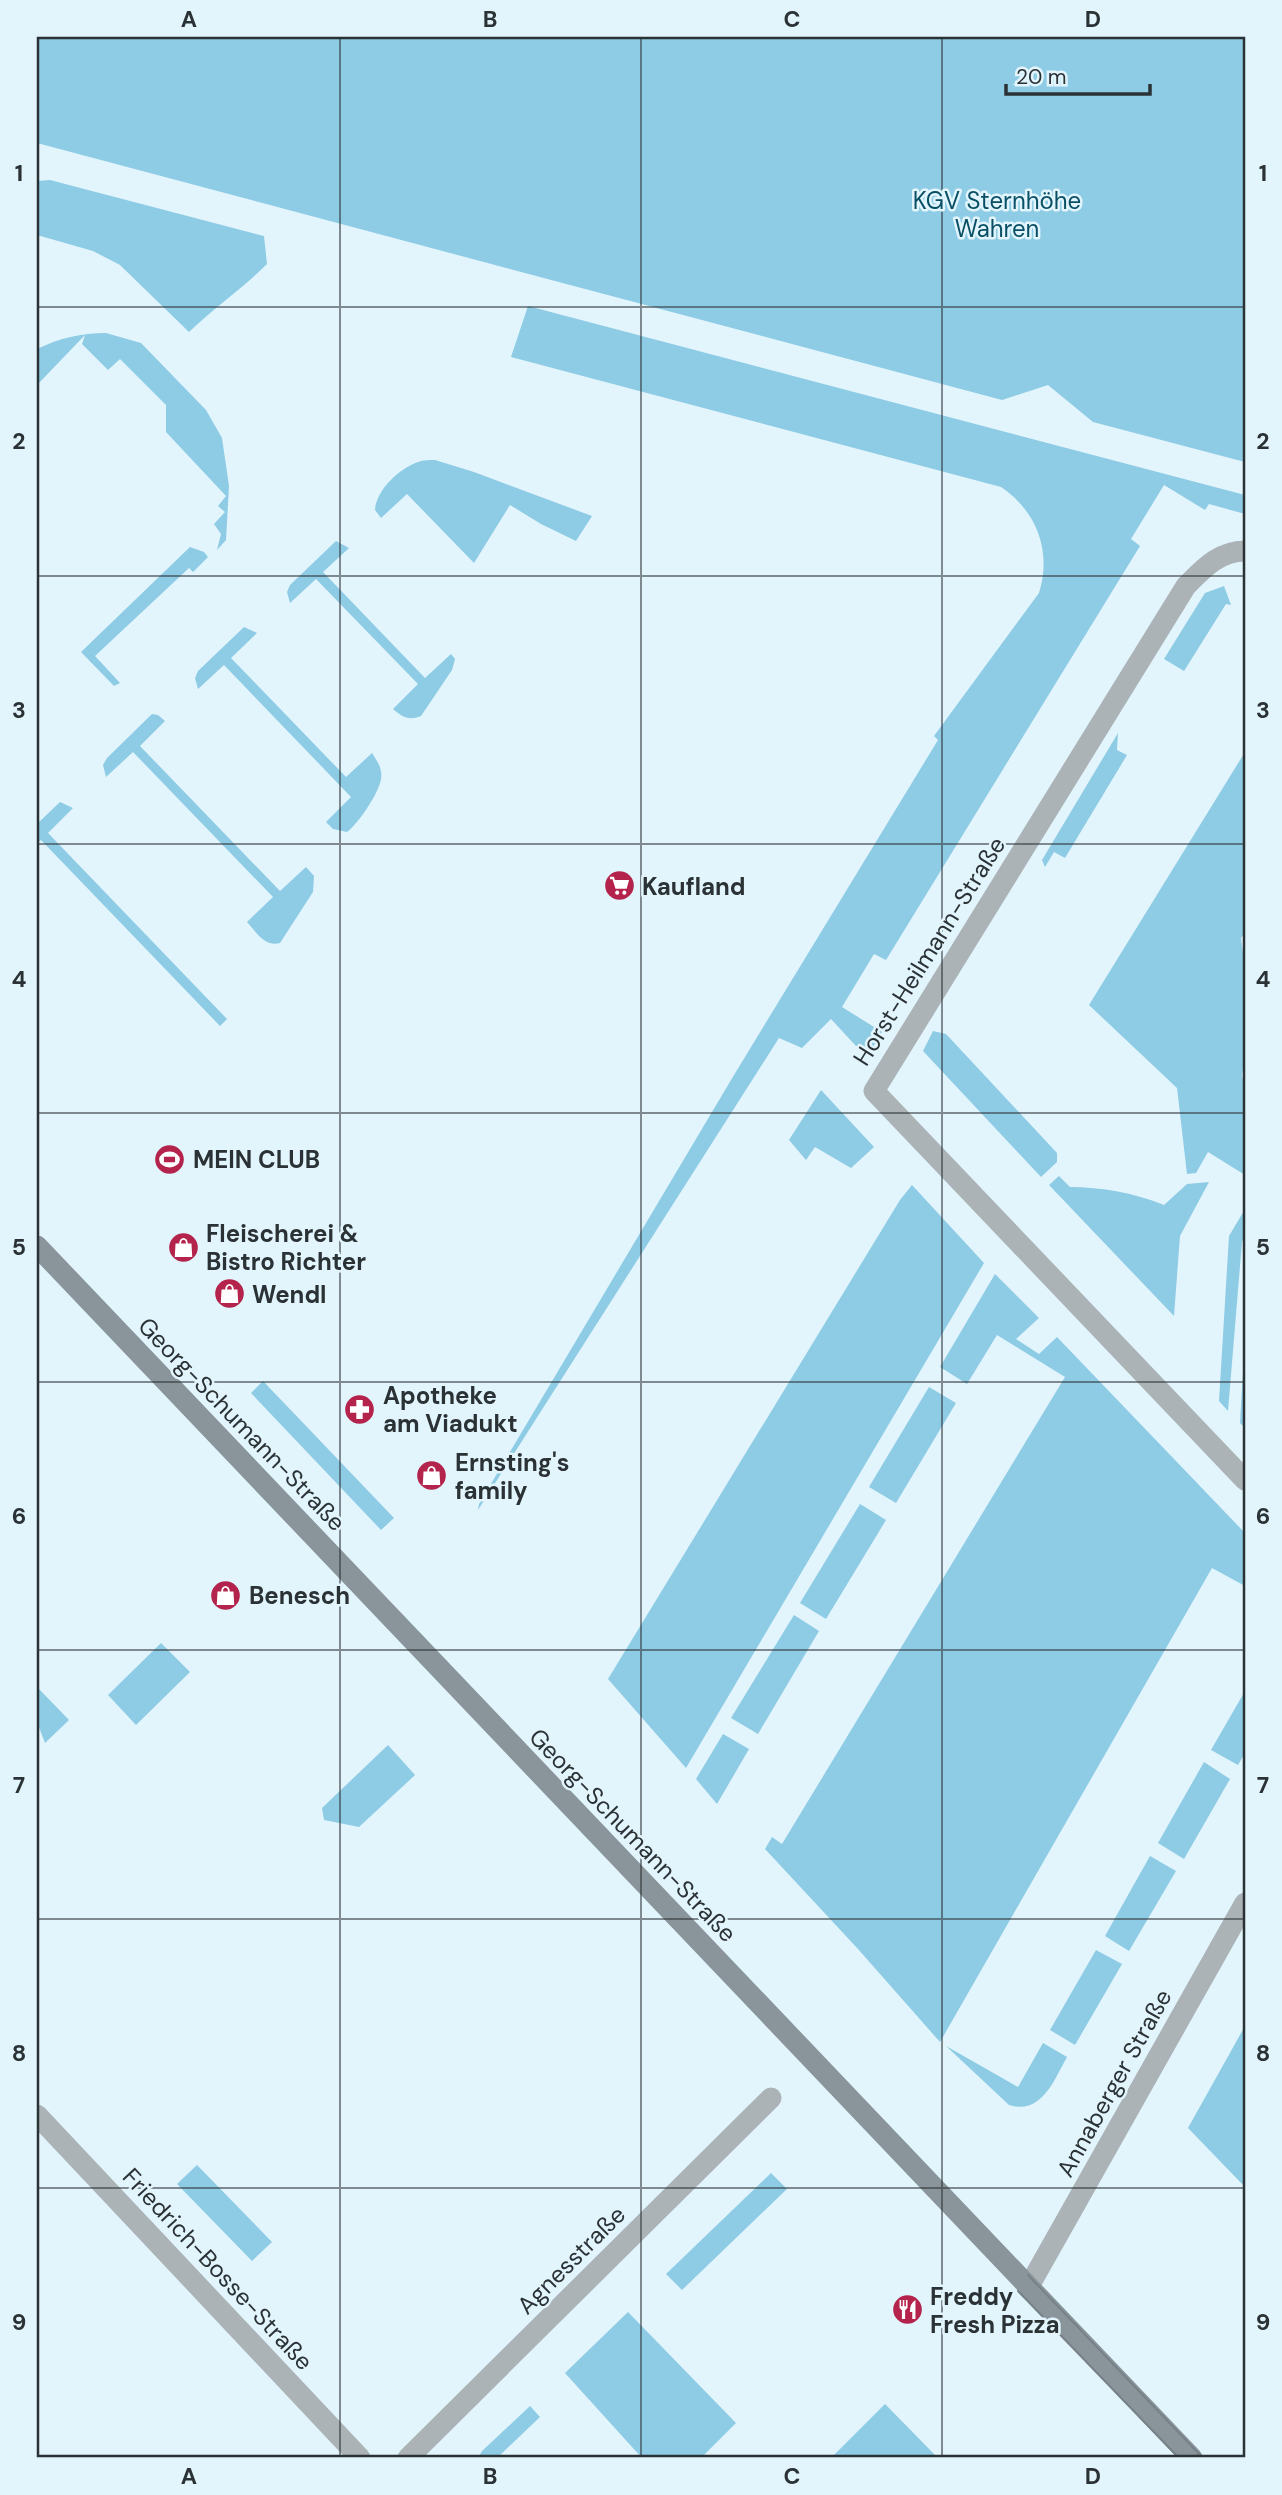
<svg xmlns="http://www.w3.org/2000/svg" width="1282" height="2495" font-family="'DM Sans',sans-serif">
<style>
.green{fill:#8ecbe4}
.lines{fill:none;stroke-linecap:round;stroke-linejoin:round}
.minor{stroke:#abb3b7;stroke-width:21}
.secondary{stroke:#89959a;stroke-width:21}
.tram{stroke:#768287;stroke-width:2}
.grid{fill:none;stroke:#2b3235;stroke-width:2;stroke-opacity:0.55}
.labels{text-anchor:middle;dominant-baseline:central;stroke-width:5;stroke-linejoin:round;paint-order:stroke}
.park-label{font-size:24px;fill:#095066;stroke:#e2f5fd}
.poi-label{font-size:24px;font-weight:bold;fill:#2b3235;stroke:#e2f5fd;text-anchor:start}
.street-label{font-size:24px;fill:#2b3235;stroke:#e2f5fd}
.neatline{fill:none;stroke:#2b3235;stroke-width:2.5}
.grid-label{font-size:23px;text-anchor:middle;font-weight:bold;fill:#2b3235}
</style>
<rect width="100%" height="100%" fill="#e2f5fd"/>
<g class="green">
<polygon points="37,37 1245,37 1245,462 1093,422 1048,385 1002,400 37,143"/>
<path d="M 50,180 L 264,236 L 267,264 C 242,289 214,308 189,332 L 120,265 L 93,251 L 37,235 L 37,181 Z"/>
<path d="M 528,306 L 1245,495 L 1245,514 L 1209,504 L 1205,510 L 1164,485 L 1131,539 L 1140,546 L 886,960 L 874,954 L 842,1007 L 882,1032 L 873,1047 L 856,1046 L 831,1019 L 802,1048 L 779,1038 L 478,1510 L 479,1504 L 734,1075 L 938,740 L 934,736 L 1039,593 C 1052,552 1037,511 1001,487 L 511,357 Z"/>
<path d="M 106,333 L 141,343 L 206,410 L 222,438 L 229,486 L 226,540 L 217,550 L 221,534 L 214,524 L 225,512 L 218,506 L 226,496 L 166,432 L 166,405 L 120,359 L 108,370 L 82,344 L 85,335 L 37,385 L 37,349 C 60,338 81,333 106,333 Z"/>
<path d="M 435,460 L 474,472 L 592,516 L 576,541 L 541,524 L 510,505 L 474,563 L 407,494 L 381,518 L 375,510 C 376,490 400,468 418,462 C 423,460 430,460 435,460 Z"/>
<path d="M 336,541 L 349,548 L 323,572 L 425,678 L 451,654 L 455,659 L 452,670 L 421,716 C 409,721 402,717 393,709 L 418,684 L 316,579 L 290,603 L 287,592 L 290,585 Z"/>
<polygon points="190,547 204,552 208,557 193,572 189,568 95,656 120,683 114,686 81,652"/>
<polygon points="1224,586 1231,605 1226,604 1184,671 1164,659 1205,593"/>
<path d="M 244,627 L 257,633 L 231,658 L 346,777 L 372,753 C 377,761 383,769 381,779 C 379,793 358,824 347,832 L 333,829 L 326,822 L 351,797 L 224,665 L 198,689 L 195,678 L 198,671 Z"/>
<path d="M 152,714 L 158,715 L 165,721 L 140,746 L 280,891 L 306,867 L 314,876 L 313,892 L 280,943 C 265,947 257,933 247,922 L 273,897 L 133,752 L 106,777 L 103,765 L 107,758 Z"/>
<polygon points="1118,733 1117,750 1127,755 1065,858 1054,852 1045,867 1042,860"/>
<polygon points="1245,752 1245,932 1241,938 1245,968 1245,1057 1242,1075 1245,1089 1245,1175 1208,1152 1196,1173 1187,1174 1177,1088 1089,1005"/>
<polygon points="60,802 73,808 48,833 227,1019 220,1026 41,840 37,843 37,824"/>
<polygon points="933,1031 946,1034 1057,1153 1057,1162 1041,1177 923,1051"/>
<polygon points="821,1090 874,1147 851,1168 815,1147 806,1160 789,1140"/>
<path d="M 1059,1176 L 1070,1187 C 1101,1187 1135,1193 1164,1205 L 1187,1184 L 1209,1182 L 1180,1236 L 1174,1316 L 1049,1185 Z"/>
<polygon points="912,1185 984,1263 686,1768 608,1679 900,1200"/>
<polygon points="1245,1209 1245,1235 1242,1242 1228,1411 1219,1401 1229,1236"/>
<polygon points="995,1274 1039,1318 1016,1339 1039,1354 1057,1337 1245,1533 1245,1586 1212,1568 940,2042 858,1949 765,1849 772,1837 782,1844 1065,1377 997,1335 967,1384 940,1367"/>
<polygon points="1245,1337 1245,1428 1240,1423"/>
<polygon points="263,1381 394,1518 381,1530 251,1393"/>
<polygon points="929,1387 956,1403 896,1503 869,1487"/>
<polygon points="860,1504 886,1520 826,1619 800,1603"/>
<polygon points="794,1615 819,1631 758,1734 731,1718"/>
<polygon points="161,1643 190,1672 136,1725 108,1695"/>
<polygon points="37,1687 69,1720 45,1743 37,1722"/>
<polygon points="1245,1691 1245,1753 1238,1765 1211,1750"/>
<polygon points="723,1734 749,1749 717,1804 696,1779"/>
<polygon points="388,1745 415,1775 359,1827 324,1820 322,1808"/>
<polygon points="1204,1762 1230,1779 1184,1859 1158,1843"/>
<polygon points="1150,1856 1176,1871 1129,1951 1105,1936"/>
<polygon points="1096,1950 1122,1964 1075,2045 1050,2030"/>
<polygon points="1245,2026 1245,2187 1188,2128"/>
<path d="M 1043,2043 L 1067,2057 C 1054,2080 1042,2115 1009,2105 L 946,2046 L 1018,2087 Z"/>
<polygon points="197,2165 272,2242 252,2261 177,2184"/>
<polygon points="771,2173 787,2189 682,2290 666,2274"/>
<polygon points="628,2312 736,2423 701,2458 642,2458 565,2373"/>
<polygon points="885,2404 935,2455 933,2458 831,2458"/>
<polygon points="530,2406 540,2417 497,2458 478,2458 482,2451"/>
</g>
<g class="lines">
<g class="minor">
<path d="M 1245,551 C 1219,551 1203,569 1186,586 L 874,1091 L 1245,1480"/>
<polyline points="37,2115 360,2458"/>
<polyline points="1028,2288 1245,1903"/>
<polyline points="408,2458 771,2098"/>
</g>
<polyline class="secondary" points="37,1246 1192,2458"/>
<g class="tram">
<polyline points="1028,2275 1203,2458"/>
<polyline points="1018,2291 1179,2458"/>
</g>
</g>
<path class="grid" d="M 340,37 L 340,2458M 641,37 L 641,2458M 942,37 L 942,2458M 37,307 L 1245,307M 37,576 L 1245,576M 37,844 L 1245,844M 37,1113 L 1245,1113M 37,1382 L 1245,1382M 37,1650 L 1245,1650M 37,1919 L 1245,1919M 37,2188 L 1245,2188"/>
<defs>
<symbol id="supermarket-disc" viewBox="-11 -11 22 22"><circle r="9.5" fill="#b4234c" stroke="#e2f5fd"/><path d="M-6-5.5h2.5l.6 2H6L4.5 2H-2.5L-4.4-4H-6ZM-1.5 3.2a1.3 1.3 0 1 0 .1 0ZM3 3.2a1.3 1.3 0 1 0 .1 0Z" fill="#fff"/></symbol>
<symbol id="stadium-disc" viewBox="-11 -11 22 22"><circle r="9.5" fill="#b4234c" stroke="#e2f5fd"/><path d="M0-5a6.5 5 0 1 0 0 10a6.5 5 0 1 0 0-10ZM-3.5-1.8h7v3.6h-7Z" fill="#fff"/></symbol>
<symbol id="shop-disc" viewBox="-11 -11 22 22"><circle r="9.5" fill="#b4234c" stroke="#e2f5fd"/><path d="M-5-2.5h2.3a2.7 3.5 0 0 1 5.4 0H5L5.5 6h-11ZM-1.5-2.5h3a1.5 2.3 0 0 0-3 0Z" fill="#fff"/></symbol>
<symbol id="pharmacy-disc" viewBox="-11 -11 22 22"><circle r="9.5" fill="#b4234c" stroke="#e2f5fd"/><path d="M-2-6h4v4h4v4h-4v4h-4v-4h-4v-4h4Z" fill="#fff"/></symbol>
<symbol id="restaurant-disc" viewBox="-11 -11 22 22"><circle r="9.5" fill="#b4234c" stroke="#e2f5fd"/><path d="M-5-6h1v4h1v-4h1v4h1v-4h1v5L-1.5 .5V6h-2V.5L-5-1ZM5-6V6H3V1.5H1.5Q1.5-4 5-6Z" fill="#fff"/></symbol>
</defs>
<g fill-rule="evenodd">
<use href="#supermarket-disc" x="602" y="868" width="35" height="35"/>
<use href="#stadium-disc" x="152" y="1142" width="35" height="35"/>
<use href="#shop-disc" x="166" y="1230" width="35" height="35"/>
<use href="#shop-disc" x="212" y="1276" width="35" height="35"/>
<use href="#pharmacy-disc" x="342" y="1392" width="35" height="35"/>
<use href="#shop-disc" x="414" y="1458" width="35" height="35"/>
<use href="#shop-disc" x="208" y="1578" width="35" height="35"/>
<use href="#restaurant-disc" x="890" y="2292" width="35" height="35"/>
</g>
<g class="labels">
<g class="park-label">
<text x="997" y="200">KGV Sternhöhe<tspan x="997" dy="28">Wahren</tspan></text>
</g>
<g class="poi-label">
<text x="642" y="886">Kaufland</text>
<text x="193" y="1159">MEIN CLUB</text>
<text x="206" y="1233">Fleischerei &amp;<tspan x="206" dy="28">Bistro Richter</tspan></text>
<text x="252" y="1294">Wendl</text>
<text x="383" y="1395">Apotheke<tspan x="383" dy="28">am Viadukt</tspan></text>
<text x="455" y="1462">Ernsting's<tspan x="455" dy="28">family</tspan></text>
<text x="249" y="1595">Benesch</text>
<text x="930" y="2296">Freddy<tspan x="930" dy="28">Fresh Pizza</tspan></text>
</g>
<g class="street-label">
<text transform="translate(929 951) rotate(-58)">Horst-Heilmann-Straße</text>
<text transform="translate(242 1424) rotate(46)">Georg-Schumann-Straße</text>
<text transform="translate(633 1835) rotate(46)">Georg-Schumann-Straße</text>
<text transform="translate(1114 2083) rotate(-61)">Annaberger Straße</text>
<text transform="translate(571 2260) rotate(-45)">Agnesstraße</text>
<text transform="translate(218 2269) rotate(47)">Friedrich-Bosse-Straße</text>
</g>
</g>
<rect width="1282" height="2495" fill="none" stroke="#e2f5fd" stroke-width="77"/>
<path d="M1006 84v10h144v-10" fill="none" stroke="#2b3235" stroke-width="3.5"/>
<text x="1016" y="84" font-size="21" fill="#2b3235" stroke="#e2f5fd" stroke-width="5" paint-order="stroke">20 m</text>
<rect x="38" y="38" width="1206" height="2418" class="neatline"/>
<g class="grid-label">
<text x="189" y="27">A</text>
<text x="490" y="27">B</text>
<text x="792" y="27">C</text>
<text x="1093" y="27">D</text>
<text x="19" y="181">1</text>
<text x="1263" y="181">1</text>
<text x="19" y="449">2</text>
<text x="1263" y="449">2</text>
<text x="19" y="718">3</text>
<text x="1263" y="718">3</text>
<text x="19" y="987">4</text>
<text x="1263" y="987">4</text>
<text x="19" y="1255">5</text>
<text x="1263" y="1255">5</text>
<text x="19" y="1524">6</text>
<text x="1263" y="1524">6</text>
<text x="19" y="1793">7</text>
<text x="1263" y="1793">7</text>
<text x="19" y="2061">8</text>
<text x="1263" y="2061">8</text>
<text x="19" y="2330">9</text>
<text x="1263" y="2330">9</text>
<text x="189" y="2484">A</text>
<text x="490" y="2484">B</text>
<text x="792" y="2484">C</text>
<text x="1093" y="2484">D</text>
</g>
</svg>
